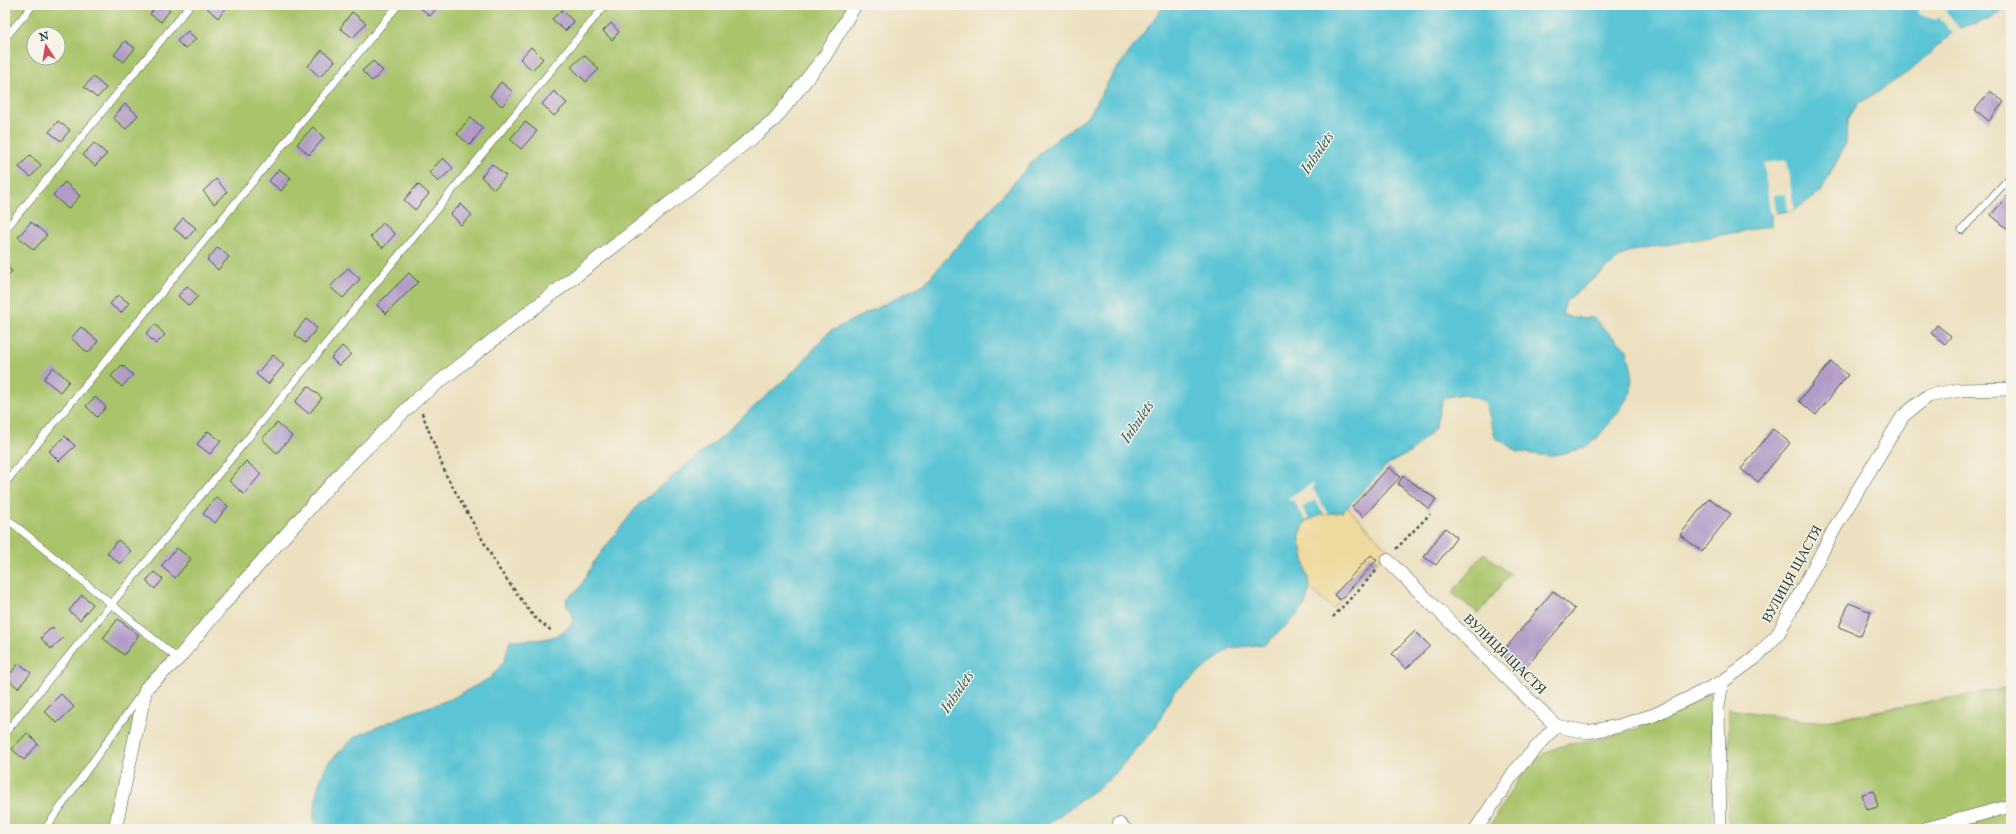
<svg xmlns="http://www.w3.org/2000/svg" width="2016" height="834" font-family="'IM FELL Great Primer',serif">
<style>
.green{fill:#a9c46b;stroke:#648050;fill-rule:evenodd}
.sand{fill:#eeda9e;stroke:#868c69}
.water{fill:#5bc5d5;stroke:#3d8184}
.pier{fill:#ece0c0}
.building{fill:#b29cc7}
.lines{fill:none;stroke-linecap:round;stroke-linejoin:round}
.service-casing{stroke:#3e5549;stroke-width:8}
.minor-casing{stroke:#3e5549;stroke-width:14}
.path{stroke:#3e5549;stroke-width:2.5;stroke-dasharray:3 3;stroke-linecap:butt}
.service{stroke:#fff;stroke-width:7}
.minor{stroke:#fff;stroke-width:13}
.labels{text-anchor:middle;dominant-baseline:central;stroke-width:3;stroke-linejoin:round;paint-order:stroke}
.street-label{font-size:14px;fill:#1f3d34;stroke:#f7f3e8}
.water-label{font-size:15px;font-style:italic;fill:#2e5f5c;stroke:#f7f3e8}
</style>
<rect width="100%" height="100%" fill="#f7f3e8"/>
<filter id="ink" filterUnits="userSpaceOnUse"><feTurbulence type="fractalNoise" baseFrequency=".025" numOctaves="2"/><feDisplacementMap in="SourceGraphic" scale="8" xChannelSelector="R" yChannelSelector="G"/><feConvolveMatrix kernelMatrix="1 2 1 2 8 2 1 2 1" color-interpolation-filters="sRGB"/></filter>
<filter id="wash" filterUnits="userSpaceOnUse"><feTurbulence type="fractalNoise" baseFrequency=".012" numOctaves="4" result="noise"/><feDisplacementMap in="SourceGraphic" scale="16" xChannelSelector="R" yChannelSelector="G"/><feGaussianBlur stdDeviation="0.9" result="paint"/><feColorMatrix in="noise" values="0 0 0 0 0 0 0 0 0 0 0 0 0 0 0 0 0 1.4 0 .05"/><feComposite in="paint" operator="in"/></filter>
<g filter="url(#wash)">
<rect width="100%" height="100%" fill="#ece0c0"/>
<g class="green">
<path d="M 5,5 L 855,5 L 775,119 L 417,399 L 146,688 L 115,829 L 5,829 ZM 34,34 L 58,34 L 58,58 L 34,58 Z"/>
<polygon points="1484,553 1510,574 1479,614 1452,593"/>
<polygon points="2011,687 2011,829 1728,829 1729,709 1815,722"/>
<path d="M 1711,694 L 1712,829 L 1488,829 C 1500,810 1521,770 1539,757 C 1562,740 1595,742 1623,733 C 1654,724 1682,709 1711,694 Z"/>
</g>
<polygon class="sand" points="1348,507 1388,550 1333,609 1310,588 1299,536 1306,521 1309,519 1324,514 1343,512"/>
<path class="water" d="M 1165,5 L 2008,5 L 1991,19 L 1959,28 L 1908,72 L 1857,105 L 1847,120 L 1846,143 L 1821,192 L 1794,210 L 1771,214 L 1771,226 L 1627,252 L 1566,301 L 1562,314 L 1570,317 L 1593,318 L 1627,350 L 1632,372 L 1631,392 L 1619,411 L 1598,437 L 1584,448 L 1550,456 L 1518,452 L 1495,437 L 1485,401 L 1462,394 L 1443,398 L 1435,428 L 1411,452 L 1388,464 L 1343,512 L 1324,514 L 1306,521 L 1299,536 L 1310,588 L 1305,605 L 1295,617 L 1266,644 L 1231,648 L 1174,691 L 1156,727 L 1111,778 L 1041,829 L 314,829 L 314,814 L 318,787 L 327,764 L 355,737 L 405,715 L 451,699 L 490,678 L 504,662 L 510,640 C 534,640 559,643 574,620 L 567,605 L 566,599 L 580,588 L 594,562 L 639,504 L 713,444 L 796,369 L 829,332 L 924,284 L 1042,151 L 1090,114 L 1112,75 Z"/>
<g class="pier">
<polygon points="1917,5 1948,5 1949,8 1945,11 1959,28 1953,34 1939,17 1935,20 1918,14"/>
<polygon points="1787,160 1794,210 1788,211 1786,194 1774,195 1776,213 1770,214 1764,163"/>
<polygon points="1313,483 1314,485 1312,487 1328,514 1324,514 1315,500 1302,508 1309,519 1306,521 1293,500 1290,501 1288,498"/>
</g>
<g id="blocks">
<g class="building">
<polygon points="157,5 164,5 170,10 161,22 150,14"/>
<polygon points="210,5 225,5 227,7 218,18 207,8"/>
<polygon points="417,5 439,5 430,16"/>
<polygon points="562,10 574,22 565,31 552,19"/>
<polygon points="352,12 366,23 353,38 340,28"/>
<polygon points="611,23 619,32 612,40 603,31"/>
<polygon points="188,31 196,39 185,49 177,41"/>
<polygon points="125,41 135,48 124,62 114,55"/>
<polygon points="531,47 543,59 532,70 520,59"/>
<polygon points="322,50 335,61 320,77 308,66"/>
<polygon points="584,55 599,69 586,82 571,67"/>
<polygon points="373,61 383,71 372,81 362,71"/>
<polygon points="93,77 106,88 97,98 84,87"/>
<polygon points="501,82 513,92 502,106 490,96"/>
<polygon points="554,91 567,103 554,116 542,104"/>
<polygon points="1990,91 2004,102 1989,121 1975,110"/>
<polygon points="125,104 138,115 126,129 113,118"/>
<polygon points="470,117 483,128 470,145 457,134"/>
<polygon points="58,121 70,130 61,141 49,132"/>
<polygon points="525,122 537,131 521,149 510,139"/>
<polygon points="313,127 324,138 309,155 297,144"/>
<polygon points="94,143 107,154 95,166 83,155"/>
<polygon points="30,155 41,165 31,177 19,167"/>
<polygon points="443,158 453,168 438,182 429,172"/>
<polygon points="492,164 506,176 494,189 481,177"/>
<polygon points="279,169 291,178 281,191 269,181"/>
<polygon points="216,179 227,192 214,204 203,191"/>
<polygon points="65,182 80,196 68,209 53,195"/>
<polygon points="418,184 429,194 415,210 404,200"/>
<polygon points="2011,191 2011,229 2010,231 1991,215"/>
<polygon points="461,204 472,215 461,225 451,214"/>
<polygon points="183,218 196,228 187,239 174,229"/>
<polygon points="31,222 47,235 34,250 18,237"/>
<polygon points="383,223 395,234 383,248 370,237"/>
<polygon points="218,247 229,257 218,270 207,260"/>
<polygon points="5,265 12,271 5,279"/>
<polygon points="348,268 360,279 343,298 330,287"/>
<polygon points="409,273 418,282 386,314 377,305"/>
<polygon points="187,286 198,296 189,306 178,296"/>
<polygon points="118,295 129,303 121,313 110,304"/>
<polygon points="306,319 317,328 305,343 294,334"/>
<polygon points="155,324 165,335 156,344 146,334"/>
<polygon points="1937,325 1951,336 1945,344 1931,333"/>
<polygon points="81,327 98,341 88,353 71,338"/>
<polygon points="342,346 351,354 339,366 331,358"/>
<polygon points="273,355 284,365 268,384 256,374"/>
<polygon points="1831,362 1848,375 1816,415 1799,401"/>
<polygon points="122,365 133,375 122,387 111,376"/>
<polygon points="53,367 69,381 60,392 44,379"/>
<polygon points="308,386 322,398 309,414 295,402"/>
<polygon points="95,397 106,407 97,417 86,406"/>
<polygon points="277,423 292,436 277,453 262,439"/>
<polygon points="1773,429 1790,443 1758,482 1741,469"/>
<polygon points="208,431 221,441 210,454 197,444"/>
<polygon points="65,436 75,446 59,461 49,451"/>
<polygon points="246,461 261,474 244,494 229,481"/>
<polygon points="1389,467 1400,477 1363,517 1352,507"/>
<polygon points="1403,476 1436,499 1429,509 1398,484"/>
<polygon points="216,497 228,506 215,523 203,514"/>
<polygon points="1709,498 1731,514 1702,551 1680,535"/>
<polygon points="1445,528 1457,537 1436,565 1424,557"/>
<polygon points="118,540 131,551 120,564 107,553"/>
<polygon points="177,548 191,559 175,578 161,566"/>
<polygon points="1371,555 1377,560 1340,600 1334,595"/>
<polygon points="154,572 163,579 155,589 146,581"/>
<polygon points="1553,591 1575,609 1522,672 1501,654"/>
<polygon points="82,595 93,604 80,620 69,611"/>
<polygon points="1849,603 1871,612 1861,636 1839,627"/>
<polygon points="118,619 139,635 124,655 103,638"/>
<polygon points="52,627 63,638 51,649 41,638"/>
<polygon points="1415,631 1430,646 1406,669 1392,654"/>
<polygon points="19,663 31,673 18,688 7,678"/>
<polygon points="61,694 74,707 57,723 44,711"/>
<polygon points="27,733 38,744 24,760 12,749"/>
<polygon points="1874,791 1878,807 1866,810 1862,794"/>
</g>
</g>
</g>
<g filter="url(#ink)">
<use href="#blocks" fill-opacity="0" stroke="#3e5549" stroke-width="1"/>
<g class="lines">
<defs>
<g id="service">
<polyline points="5,38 33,5"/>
<polyline points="5,230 190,5"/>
<polyline points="1962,230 2011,176"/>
<polyline points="5,483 398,5"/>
<polyline points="5,517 178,659"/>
<polyline points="5,733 605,5"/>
<polyline points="45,829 141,694"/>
</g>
<g id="minor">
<polyline points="1387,560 1556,726 1587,732 1619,726 1654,715 1722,682 1755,658 1778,634 1836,526 1903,416 1928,396 1959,390 2011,389"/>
<polyline points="1119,824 1125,829"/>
<polyline points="115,829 146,688 178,659 220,608 341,473 417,399 684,192 775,119 825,56 855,5"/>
<polyline points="1476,829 1515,771 1556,726"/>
<polyline points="1720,829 1718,707 1722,682"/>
<polyline points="1925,829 2011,806"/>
</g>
</defs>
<use href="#service" class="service-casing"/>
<use href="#minor" class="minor-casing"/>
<g class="path">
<polyline points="422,413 446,475 499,569 534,617 553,632"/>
<polyline points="1396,549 1430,514"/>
<polyline points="1333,617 1378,569"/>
</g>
<use href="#service" class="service"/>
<use href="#minor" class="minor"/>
</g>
</g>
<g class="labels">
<g class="street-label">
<text transform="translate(1792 574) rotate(-61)">ВУЛИЦЯ ЩАСТЯ</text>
<text transform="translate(1505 654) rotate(44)">ВУЛИЦЯ ЩАСТЯ</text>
</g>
<g class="water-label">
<text transform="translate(1317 153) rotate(-56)">Inhulets</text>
<text transform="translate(1137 422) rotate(-56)">Inhulets</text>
<text transform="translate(957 692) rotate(-56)">Inhulets</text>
</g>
</g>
<rect width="2016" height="834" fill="none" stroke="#f7f3e8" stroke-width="20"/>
<g transform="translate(46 46) rotate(348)"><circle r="19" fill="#f7f3e8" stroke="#a1aaa0"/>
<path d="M0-3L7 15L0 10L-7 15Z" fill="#d1495b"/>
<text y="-6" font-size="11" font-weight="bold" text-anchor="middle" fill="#1f3d34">N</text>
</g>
</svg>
